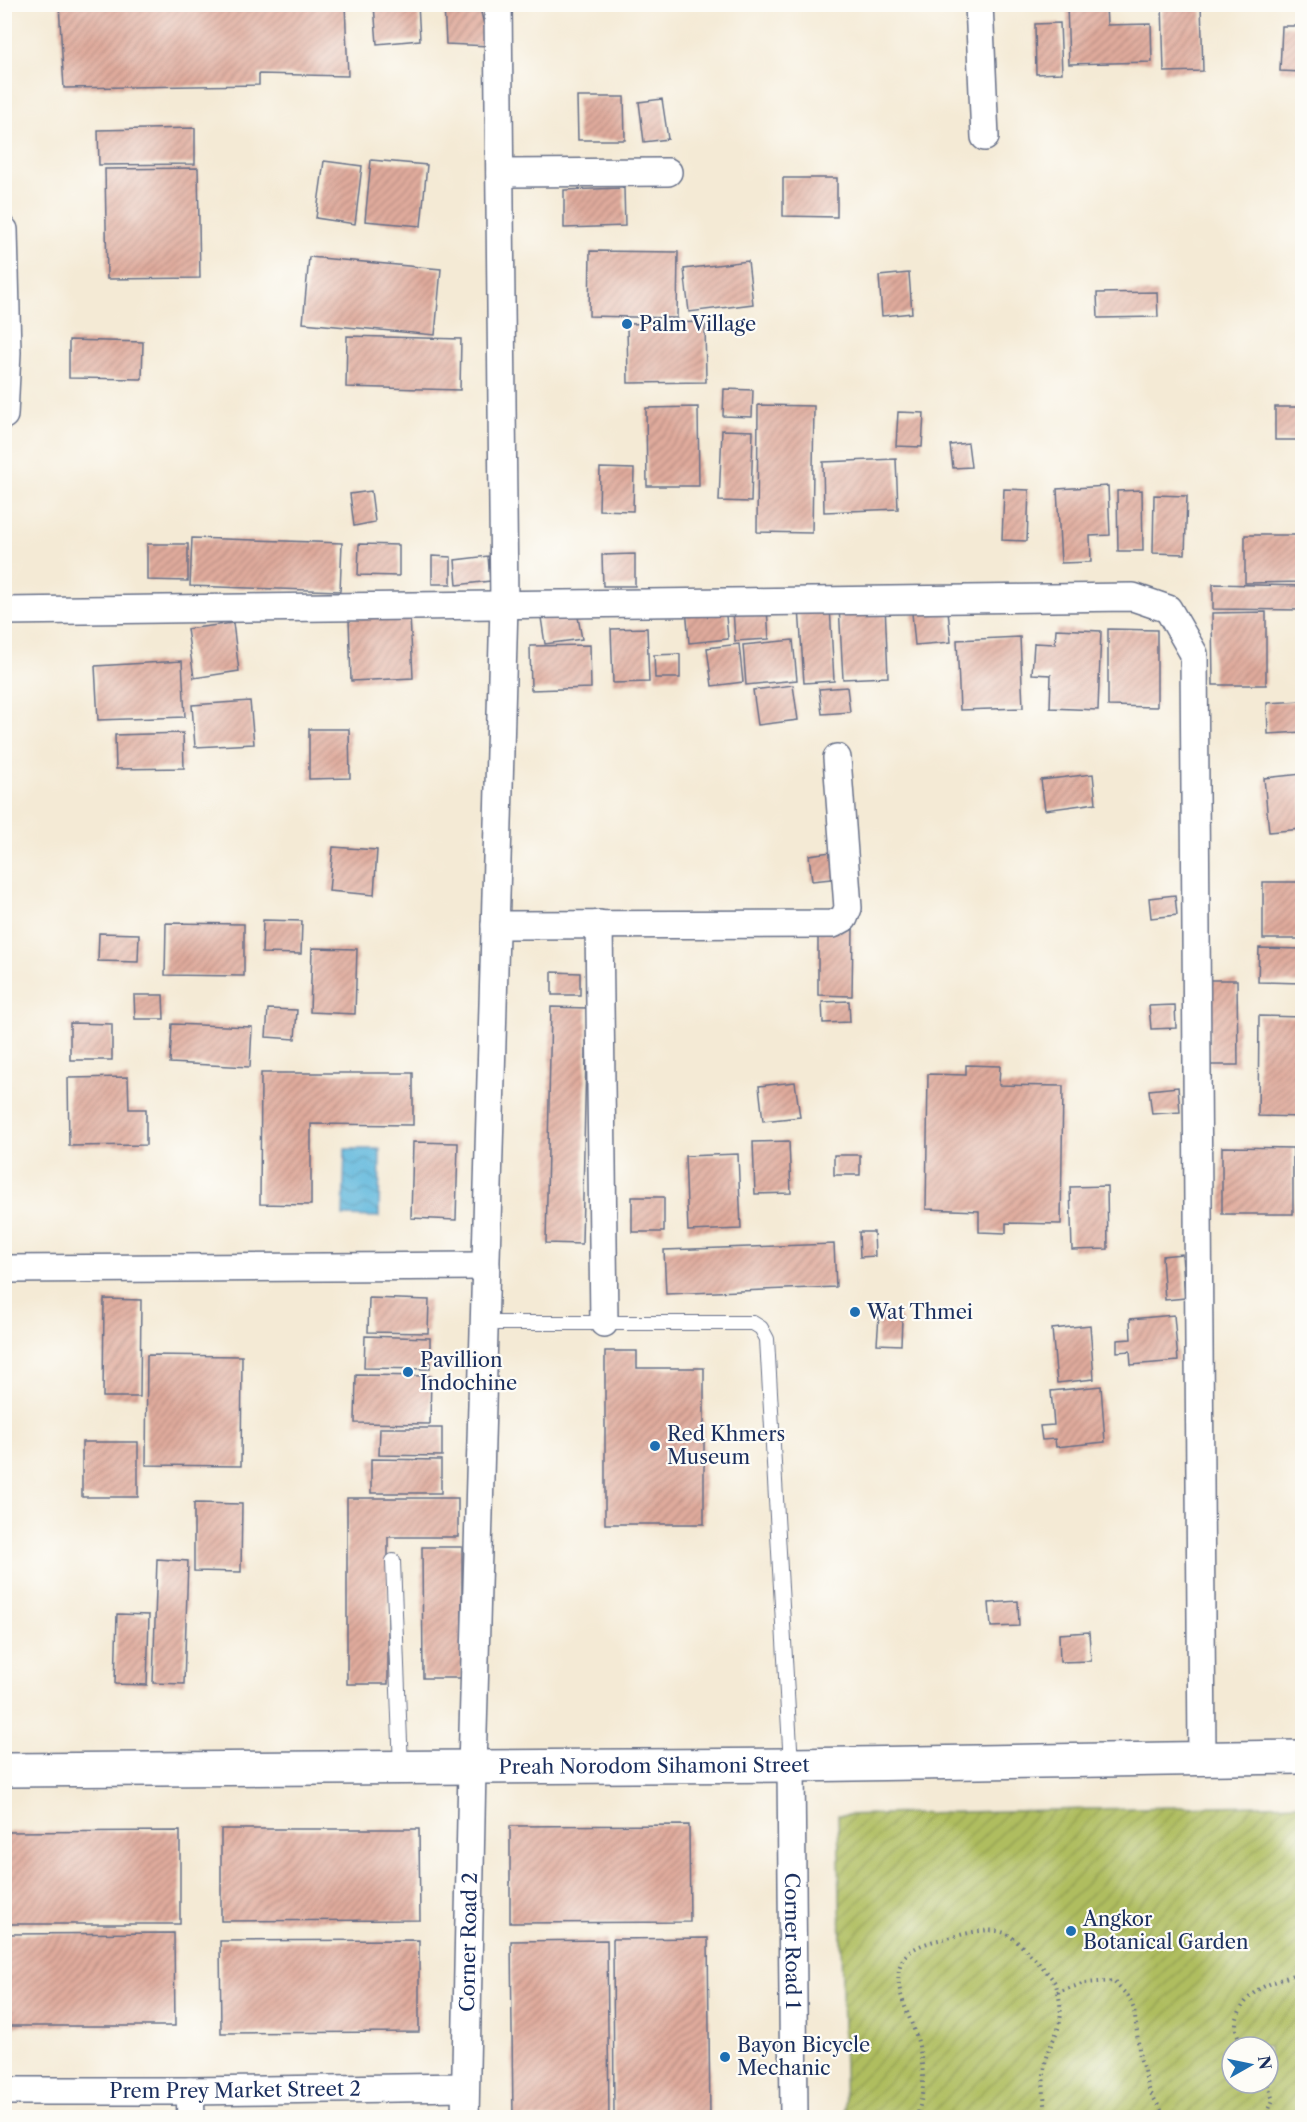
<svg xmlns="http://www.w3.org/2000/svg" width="1307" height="2122" font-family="'Libre Caslon Text',serif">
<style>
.garden{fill:url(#garden-furrows);stroke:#65765e;stroke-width:1.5;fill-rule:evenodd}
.water{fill:url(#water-waves);stroke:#3d739d;stroke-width:1.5}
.building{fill:url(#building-hatch)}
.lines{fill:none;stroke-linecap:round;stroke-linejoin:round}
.lane-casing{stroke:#677088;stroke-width:16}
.street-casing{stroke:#677088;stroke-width:30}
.secondary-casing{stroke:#677088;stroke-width:36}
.path{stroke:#677088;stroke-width:4;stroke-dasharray:1.5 4.5;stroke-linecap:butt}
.lane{stroke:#fff;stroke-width:14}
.street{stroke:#fff;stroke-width:27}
.secondary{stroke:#fff;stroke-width:33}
.poi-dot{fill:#1f6fb2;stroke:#fdfcf7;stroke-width:2}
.labels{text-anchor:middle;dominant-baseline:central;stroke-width:4.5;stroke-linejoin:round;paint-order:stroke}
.poi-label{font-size:20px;fill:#1b2f5e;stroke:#fdfcf7;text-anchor:start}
.street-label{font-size:20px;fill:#1b2f5e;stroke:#fdfcf7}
</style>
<defs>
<pattern id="garden-furrows" width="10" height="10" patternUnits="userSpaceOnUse" patternTransform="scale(1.5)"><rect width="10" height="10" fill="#afbd5f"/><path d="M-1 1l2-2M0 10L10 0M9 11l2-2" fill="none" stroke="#8e9a52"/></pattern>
<pattern id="water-waves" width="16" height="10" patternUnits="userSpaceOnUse" patternTransform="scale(1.5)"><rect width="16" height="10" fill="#5fb7dc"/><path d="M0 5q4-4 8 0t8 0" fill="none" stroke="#4e95b6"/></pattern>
<pattern id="building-hatch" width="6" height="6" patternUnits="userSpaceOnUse" patternTransform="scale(1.5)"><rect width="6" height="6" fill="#e0ab9c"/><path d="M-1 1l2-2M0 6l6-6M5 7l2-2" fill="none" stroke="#b58c82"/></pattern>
</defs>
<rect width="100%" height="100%" fill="#fdfcf7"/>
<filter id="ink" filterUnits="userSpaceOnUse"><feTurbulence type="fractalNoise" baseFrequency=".0167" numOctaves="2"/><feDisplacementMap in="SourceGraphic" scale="12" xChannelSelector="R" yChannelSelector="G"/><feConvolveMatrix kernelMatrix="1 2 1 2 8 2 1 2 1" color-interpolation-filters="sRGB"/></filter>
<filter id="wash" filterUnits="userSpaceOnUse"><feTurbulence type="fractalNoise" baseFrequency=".008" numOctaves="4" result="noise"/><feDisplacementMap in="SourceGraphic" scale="24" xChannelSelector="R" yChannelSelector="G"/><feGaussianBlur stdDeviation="1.35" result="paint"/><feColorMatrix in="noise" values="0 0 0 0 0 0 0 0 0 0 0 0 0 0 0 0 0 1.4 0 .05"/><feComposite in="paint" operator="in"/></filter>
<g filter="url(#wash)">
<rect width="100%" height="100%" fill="#f4ead5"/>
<path class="garden" d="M 1302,1804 L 1302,2117 L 845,2117 L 838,1815 ZM 1232,2047 L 1268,2047 L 1268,2083 L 1232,2083 Z"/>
<polygon class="water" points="345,1149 380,1149 379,1217 343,1216"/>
<g id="blocks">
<g class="building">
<polygon points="59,4 345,4 348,76 259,74 259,85 64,88"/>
<polygon points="418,4 420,40 377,44 374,5"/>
<polygon points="479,4 489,46 446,44 444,5"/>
<polygon points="1162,4 1201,4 1203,71 1164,72"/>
<polygon points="1067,5 1106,5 1107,25 1151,24 1152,62 1069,64"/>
<polygon points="1060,23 1062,73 1036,74 1035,24"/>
<polygon points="1282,26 1302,26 1302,72 1280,71"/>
<polygon points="577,97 624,97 625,140 578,140"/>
<polygon points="662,99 668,139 644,142 639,102"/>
<polygon points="195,128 195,164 99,165 98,130"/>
<polygon points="371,160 427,165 421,226 365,221"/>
<polygon points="324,161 362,166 355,224 316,218"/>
<polygon points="198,168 200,278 107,279 105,169"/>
<polygon points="783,178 837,178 837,217 783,216"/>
<polygon points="624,188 625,226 564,228 564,190"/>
<polygon points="590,251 678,252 677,318 589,316"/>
<polygon points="309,257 441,269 435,335 303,323"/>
<polygon points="748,261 753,304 689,312 684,269"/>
<polygon points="909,273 912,313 882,316 879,276"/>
<polygon points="1157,292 1158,317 1098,318 1097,293"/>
<polygon points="705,322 706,382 628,383 627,324"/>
<polygon points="347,336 461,339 460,390 346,387"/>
<polygon points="69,340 143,342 142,379 69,378"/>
<polygon points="724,389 753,390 752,417 723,416"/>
<polygon points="758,405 814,406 812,533 757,532"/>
<polygon points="698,407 699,486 647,486 646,408"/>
<rect x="1275" y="407" width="27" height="33"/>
<polygon points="898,412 924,413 922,447 896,446"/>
<polygon points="722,430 753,431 751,502 719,501"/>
<polygon points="968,443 971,467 953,468 950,445"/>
<polygon points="1300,456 1302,456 1302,523 1299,523"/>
<polygon points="896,459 898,509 824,512 823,462"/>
<polygon points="600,468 634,469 633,511 599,510"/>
<polygon points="1108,486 1110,535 1090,536 1091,562 1061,563 1057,489"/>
<polygon points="1004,489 1029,490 1027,541 1002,540"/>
<polygon points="1142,490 1143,551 1118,551 1117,491"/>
<polygon points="371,491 375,522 354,526 350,494"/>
<polygon points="1154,495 1187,496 1185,554 1153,553"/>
<polygon points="1245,535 1302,535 1302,582 1245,583"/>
<polygon points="192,538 342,543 340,591 190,586"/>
<polygon points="147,544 188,544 188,581 147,580"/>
<polygon points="359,544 399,545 399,576 358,575"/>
<polygon points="635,554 635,586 603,586 602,555"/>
<polygon points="432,556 451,557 451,584 432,584"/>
<polygon points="488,556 490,581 457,585 455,560"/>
<polygon points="1213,584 1302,586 1302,610 1213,609"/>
<polygon points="725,604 728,639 689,643 686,608"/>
<polygon points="885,604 888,677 843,679 839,606"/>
<polygon points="576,606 582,639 545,644 540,611"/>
<polygon points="830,606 834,681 804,683 799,608"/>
<polygon points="767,608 769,639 735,641 733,609"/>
<polygon points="948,610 951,642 915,645 912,613"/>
<polygon points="1266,612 1266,685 1213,685 1212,613"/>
<polygon points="410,615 413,678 351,681 349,618"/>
<polygon points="233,623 239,671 194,678 187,629"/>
<polygon points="647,628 649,682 613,683 611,629"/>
<polygon points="1056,629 1101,631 1098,710 1050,708 1051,675 1032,674 1034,643 1055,644"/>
<polygon points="1108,629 1157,630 1157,707 1108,706"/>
<polygon points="1020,637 1023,708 960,710 957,640"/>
<polygon points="793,640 797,680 746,685 743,645"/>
<polygon points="739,644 743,682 712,686 707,648"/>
<polygon points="590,645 591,688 531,690 530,646"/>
<polygon points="680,654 680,678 655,678 654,655"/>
<polygon points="182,661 185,717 98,720 95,666"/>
<polygon points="793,685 798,720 758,725 753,690"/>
<polygon points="847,687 850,712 822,714 819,689"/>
<polygon points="250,701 254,744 195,747 192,705"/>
<polygon points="1302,701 1302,732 1268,734 1267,703"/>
<polygon points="309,729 349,729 350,778 309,779"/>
<polygon points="183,733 184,768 116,769 115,735"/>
<polygon points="1093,774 1096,803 1045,810 1041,780"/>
<polygon points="1302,774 1302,829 1269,832 1264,778"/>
<polygon points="333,847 377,850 374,895 329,891"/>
<polygon points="838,851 841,878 812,881 809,855"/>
<rect x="1263" y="882" width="39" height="57"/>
<polygon points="1175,895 1177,915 1151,918 1149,898"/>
<polygon points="263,920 302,921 301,954 262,953"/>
<polygon points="166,923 244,924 244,976 165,975"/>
<polygon points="818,929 853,929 852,996 818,995"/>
<polygon points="99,933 139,934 138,962 98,961"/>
<polygon points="312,948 357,949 355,1014 310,1012"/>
<polygon points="1259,948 1302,949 1302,983 1258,982"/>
<polygon points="552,972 580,973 580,995 552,995"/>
<polygon points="1209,980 1237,980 1238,1065 1210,1065"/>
<polygon points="134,995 163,995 164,1019 135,1019"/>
<polygon points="849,1001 850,1022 823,1023 822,1002"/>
<polygon points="1175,1005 1176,1028 1151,1029 1149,1006"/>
<polygon points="551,1007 587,1008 582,1244 546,1243"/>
<polygon points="268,1009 297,1010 295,1039 266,1037"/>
<polygon points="1259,1016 1302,1017 1302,1117 1258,1116"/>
<polygon points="70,1023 112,1024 112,1060 70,1060"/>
<polygon points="172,1024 252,1027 250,1067 170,1063"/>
<polygon points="966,1065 1000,1066 999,1085 1063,1086 1061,1224 1006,1223 1006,1233 979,1232 979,1211 926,1209 928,1074 966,1075"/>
<polygon points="261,1073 413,1073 413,1125 311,1124 311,1205 260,1204"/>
<polygon points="128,1077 129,1109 146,1109 146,1145 69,1146 68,1078"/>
<polygon points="795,1082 800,1117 763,1121 759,1086"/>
<polygon points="1178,1087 1180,1112 1152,1114 1149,1090"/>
<polygon points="789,1141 791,1193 755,1194 753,1142"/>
<polygon points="413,1142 458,1143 456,1220 411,1218"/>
<polygon points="1222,1147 1293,1148 1293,1214 1222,1214"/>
<polygon points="738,1154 741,1229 688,1231 685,1156"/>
<rect x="834" y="1155" width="26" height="20"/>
<polygon points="1107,1186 1108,1249 1072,1250 1070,1187"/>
<rect x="632" y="1197" width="32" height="35"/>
<polygon points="859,1232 874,1232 875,1256 860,1257"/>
<polygon points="834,1244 836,1287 666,1294 664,1250"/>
<polygon points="1182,1254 1185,1298 1165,1300 1162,1256"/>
<polygon points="369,1298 429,1300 428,1333 368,1332"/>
<polygon points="104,1299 141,1300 140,1397 103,1397"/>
<polygon points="1174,1315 1178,1361 1131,1365 1130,1351 1117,1352 1117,1340 1131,1339 1130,1319"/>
<polygon points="879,1316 902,1318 901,1345 877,1344"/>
<polygon points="1090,1325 1094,1379 1057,1383 1052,1329"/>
<polygon points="365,1336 430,1338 430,1369 364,1368"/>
<polygon points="605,1351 637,1351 637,1368 704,1368 704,1524 605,1524"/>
<polygon points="147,1355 242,1356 241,1466 146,1465"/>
<polygon points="356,1375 431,1376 430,1424 355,1423"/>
<polygon points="1101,1386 1105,1442 1056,1447 1055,1439 1042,1440 1040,1426 1054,1425 1051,1391"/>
<polygon points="380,1428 442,1428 442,1456 379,1455"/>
<rect x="82" y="1442" width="56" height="55"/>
<polygon points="371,1459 441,1460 441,1493 371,1493"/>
<polygon points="347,1498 458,1498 458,1537 388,1537 388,1684 347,1684"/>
<polygon points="194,1503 242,1504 241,1572 194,1571"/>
<polygon points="422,1547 462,1547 462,1678 423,1678"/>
<polygon points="157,1559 188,1561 184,1684 153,1683"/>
<polygon points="1018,1601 1019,1626 991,1627 989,1603"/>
<polygon points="117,1614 149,1615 147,1685 115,1684"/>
<polygon points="1089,1632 1091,1661 1060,1662 1059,1634"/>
<polygon points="689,1825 690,1922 510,1923 510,1826"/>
<polygon points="221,1829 419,1829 420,1920 221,1921"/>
<polygon points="180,1831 180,1924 4,1924 4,1832"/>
<polygon points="174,1933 175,2026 4,2026 4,1934"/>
<polygon points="708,1938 710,2118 614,2118 613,1939"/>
<polygon points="419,1940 419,2032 221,2033 220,1941"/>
<polygon points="607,1940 609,2118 513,2118 511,1941"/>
</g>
</g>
</g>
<g filter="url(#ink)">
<use href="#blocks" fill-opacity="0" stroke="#677088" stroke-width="1.5"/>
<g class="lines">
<defs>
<g id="lane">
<polyline points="486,1323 753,1323 761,1328 767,1339 791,1765"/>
<polyline points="393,1561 401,1768"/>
</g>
<g id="street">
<polyline points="979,4 985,137"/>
<polyline points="500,173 668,172"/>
<polyline points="4,230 7,352 4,415"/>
<polyline points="4,611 1133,597 1168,609 1194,654 1202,1758"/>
<polyline points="599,924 604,1323"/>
<polyline points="495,925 833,924 844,918 848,908 837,758"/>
<polyline points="4,1269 486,1266"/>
<path id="s1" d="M 791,1765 L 794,2118"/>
<path id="s2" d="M 4,2091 L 190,2091 L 465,2087"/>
<polyline points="190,2091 191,2118"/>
<path id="s3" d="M 465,2118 L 472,1768 L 504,605 L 498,4"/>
</g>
<g id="secondary">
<path id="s4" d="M 4,1770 L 791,1765 L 1302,1757"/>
</g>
</defs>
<use href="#lane" class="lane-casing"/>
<use href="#street" class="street-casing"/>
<use href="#secondary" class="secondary-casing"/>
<g class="path">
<polyline points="1057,1992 1085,1983 1113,1981 1128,1996 1134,2009 1140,2057 1150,2092 1166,2118"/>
<path d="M 1243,2047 C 1241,2042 1237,2035 1236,2029 C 1234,2013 1250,1993 1263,1987 C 1276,1980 1290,1978 1302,1970"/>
<path d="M 916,2118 C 926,2093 924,2067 918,2042 C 912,2018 891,1987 901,1963 C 909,1945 934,1941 952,1937 C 968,1933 988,1927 1005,1933 C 1014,1936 1053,1976 1056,1985 C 1059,1994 1062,2010 1060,2021 C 1059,2030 1052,2041 1049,2050 C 1041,2076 1043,2092 1047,2118"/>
<polyline points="1263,2118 1266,2116 1273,2100 1267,2083"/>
</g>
<use href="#lane" class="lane"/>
<use href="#street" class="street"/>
<use href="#secondary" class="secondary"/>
</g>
</g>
<g class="poi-dot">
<circle cx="627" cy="324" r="6"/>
<circle cx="855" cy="1312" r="6"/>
<circle cx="408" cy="1372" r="6"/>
<circle cx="655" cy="1446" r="6"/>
<circle cx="1071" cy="1931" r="6"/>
<circle cx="725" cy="2057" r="6"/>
</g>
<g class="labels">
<g class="poi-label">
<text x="639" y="324">Palm Village</text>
<text x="867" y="1312">Wat Thmei</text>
<text x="420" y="1360">Pavillion<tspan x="420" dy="23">Indochine</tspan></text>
<text x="667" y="1434">Red Khmers<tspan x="667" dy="23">Museum</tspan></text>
<text x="1083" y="1919">Angkor<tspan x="1083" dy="23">Botanical Garden</tspan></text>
<text x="737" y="2045">Bayon Bicycle<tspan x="737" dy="23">Mechanic</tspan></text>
</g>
<g class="street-label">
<text stroke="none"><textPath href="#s4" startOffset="650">Preah Norodom Sihamoni Street</textPath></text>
<text stroke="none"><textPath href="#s1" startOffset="176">Corner Road 1</textPath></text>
<text stroke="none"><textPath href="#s3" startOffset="176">Corner Road 2</textPath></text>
<text stroke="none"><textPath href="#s2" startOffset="231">Prem Prey Market Street 2</textPath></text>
</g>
</g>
<rect width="1307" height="2122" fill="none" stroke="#fdfcf7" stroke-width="24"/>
<g transform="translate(1250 2065) rotate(81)"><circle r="28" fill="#fdfcf7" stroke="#a3aaba" stroke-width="1.5"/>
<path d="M0-4.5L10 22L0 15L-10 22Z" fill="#1f6fb2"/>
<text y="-9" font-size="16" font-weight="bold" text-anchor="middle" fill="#1b2f5e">N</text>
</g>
</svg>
